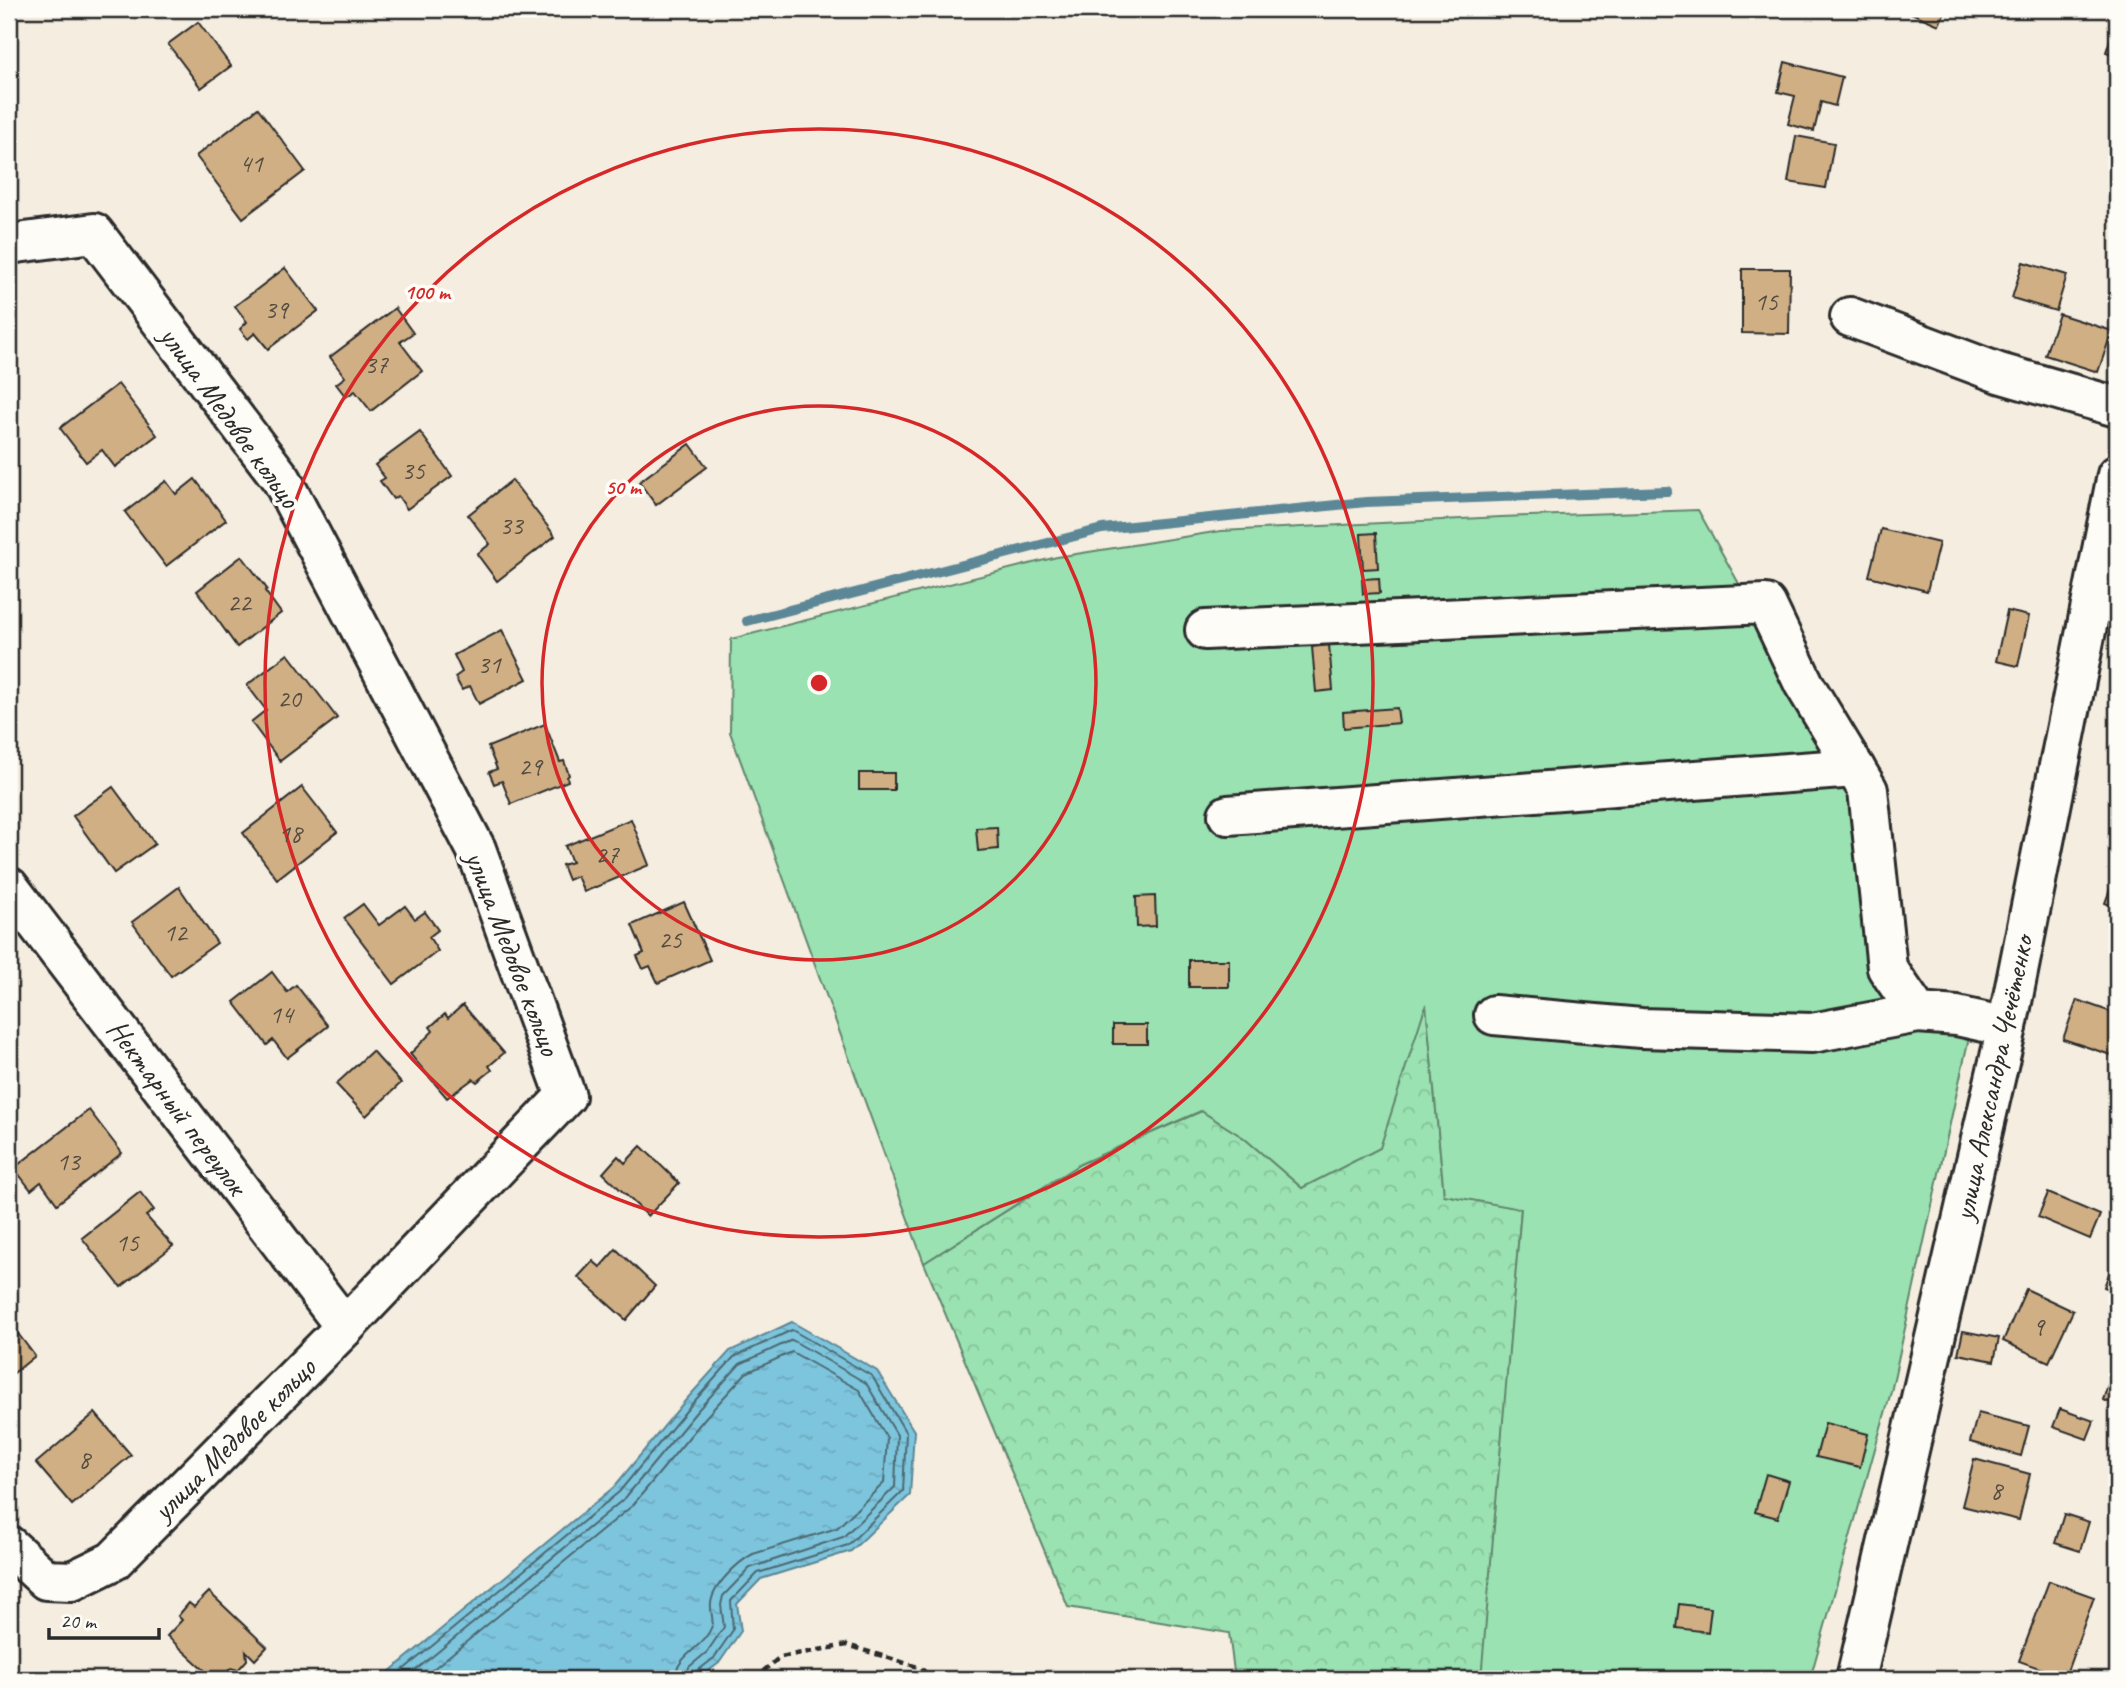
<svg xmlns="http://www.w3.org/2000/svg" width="2126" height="1688" viewBox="0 0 2126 1688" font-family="Caveat,sans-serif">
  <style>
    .forest { fill: url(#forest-crowns); stroke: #62866e; stroke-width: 2 }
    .garden { fill: #9ae2b1; stroke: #62866e; stroke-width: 2 }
    .water { fill: url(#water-ripples); stroke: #5c8796; stroke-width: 2 }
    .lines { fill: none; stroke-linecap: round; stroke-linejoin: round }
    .shore { stroke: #4c6972; stroke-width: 2 }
    .stream { stroke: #5c8796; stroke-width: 10 }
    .building { fill: #d1af84; stroke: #2b2b2b; stroke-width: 2 }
    .minor-casing { stroke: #2b2b2b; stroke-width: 44 }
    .path { stroke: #2b2b2b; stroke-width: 4.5; stroke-dasharray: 7 5; stroke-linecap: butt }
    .minor { stroke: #fdfcf7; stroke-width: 38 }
    .ring { fill: none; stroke: #d62828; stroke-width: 3.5 }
    .labels { text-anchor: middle; stroke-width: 7; stroke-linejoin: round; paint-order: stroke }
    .number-label { font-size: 26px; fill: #544c41 }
    .street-label { font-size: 30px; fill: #2b2b2b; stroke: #fdfcf7 }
    .centre { fill: #d62828; stroke: #fdfcf7; stroke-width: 3.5 }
    .ring-label { font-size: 21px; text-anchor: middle; font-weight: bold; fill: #d62828; stroke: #fdfcf7; stroke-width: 7; stroke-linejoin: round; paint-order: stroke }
  </style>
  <defs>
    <pattern id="forest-crowns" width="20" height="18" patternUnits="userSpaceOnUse" patternTransform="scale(1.75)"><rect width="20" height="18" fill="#9ae2b1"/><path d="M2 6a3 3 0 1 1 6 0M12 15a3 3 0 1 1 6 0" fill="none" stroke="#85c298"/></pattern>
    <pattern id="water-ripples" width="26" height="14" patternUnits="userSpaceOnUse" patternTransform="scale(1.75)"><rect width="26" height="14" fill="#7dc5dd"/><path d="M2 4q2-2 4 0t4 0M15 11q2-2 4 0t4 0" fill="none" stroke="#6ca9be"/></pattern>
  </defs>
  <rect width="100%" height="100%" fill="#f4ede0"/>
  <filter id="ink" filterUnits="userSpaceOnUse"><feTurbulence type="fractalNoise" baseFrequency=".0143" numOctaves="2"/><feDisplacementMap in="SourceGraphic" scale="14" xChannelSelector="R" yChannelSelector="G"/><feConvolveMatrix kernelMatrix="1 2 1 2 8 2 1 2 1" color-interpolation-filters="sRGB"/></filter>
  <g filter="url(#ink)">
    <path class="forest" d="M1426,1002L1444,1195L1521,1208L1484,1665L1475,1679H1235L1229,1633L1068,1607L924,1263L1080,1164L1202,1111L1244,1138L1302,1188Z"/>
    <path class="garden" d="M1698,510L1762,625L1849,793L1873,953L1969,1037L1891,1392L1810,1679H1481L1521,1209L1444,1195L1426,1004L1380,1148L1302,1188L1244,1138L1201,1111L1080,1164L924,1263L730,732L731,639L1057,557L1221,531L1501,517Z"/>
    <path class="water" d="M792,1322L877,1371L914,1431L910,1495L851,1551L761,1579L737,1604L741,1631L719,1663L698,1679H383L389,1672L614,1487L685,1401L730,1351Z"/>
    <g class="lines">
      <g class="shore">
        <path d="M392,1679L619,1492L691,1405L734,1357L792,1330L872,1376L906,1433L903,1491L848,1545L758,1573L731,1601L733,1630L714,1658L696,1672L695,1679"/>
        <path d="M405,1679L625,1498L697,1411L740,1364L792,1340L866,1383L897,1435L895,1487L843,1537L750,1568L723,1596L721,1605L724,1627L707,1652L689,1667L686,1679"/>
        <path d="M421,1679L632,1506L705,1418L746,1373L792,1352L859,1390L887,1438L884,1483L837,1528L753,1554C738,1562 712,1586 711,1604C710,1611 714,1620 712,1626C704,1649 676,1654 675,1679"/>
      </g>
      <path class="stream" d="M747,621L1102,529L1366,502L1667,491"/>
    </g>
    <g class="building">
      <path d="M1902,9H1946L1939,25Z"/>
      <path d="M2117,20V56L2106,52Z"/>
      <path d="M198,22L231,66L201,88L168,44Z"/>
      <path d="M1785,62L1842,77L1835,106L1821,102L1814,131L1788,124L1795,96L1778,92Z"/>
      <path d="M258,108L305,171L243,218L196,156Z"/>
      <path d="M1796,136L1834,143L1826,188L1788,182Z"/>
      <path d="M2023,262L2067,275L2056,311L2012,298Z"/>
      <path d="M285,268L318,311L268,349L255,333L248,339L240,329L247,322L235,306Z"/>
      <path d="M1742,269H1790L1789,334L1742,333Z"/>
      <path d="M395,308L413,333L400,342L422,371L371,411L355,391L346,397L336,384L345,377L330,357Z"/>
      <path d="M2059,314L2112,331L2098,372L2045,355Z"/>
      <path d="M118,384L157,435L115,467L102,450L86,462L60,428Z"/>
      <path d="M420,432L452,476L407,509L398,496L393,499L380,481L385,478L375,465Z"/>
      <path d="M690,444L707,467L656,505L639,482Z"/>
      <path d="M195,479L226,520L166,566L125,512L166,481L176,494Z"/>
      <path d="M512,480L555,536L497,581L477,554L490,544L468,515Z"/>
      <path d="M1881,529L1939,543L1927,591L1869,576Z"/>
      <path d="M1376,533L1378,568L1363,569L1361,534Z"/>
      <path d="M242,556L267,589L265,591L281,613L237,647L197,591Z"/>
      <path d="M1379,578L1380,593L1363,594L1362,579Z"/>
      <path d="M2007,611L2029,616L2018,666L1996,661Z"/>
      <path d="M502,630L527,679L479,704L470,686L462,690L455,677L462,672L454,655Z"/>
      <path d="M1329,645L1333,690L1316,692L1312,647Z"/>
      <path d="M288,654L337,718L280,761L251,722L266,710L247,685Z"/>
      <path d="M1397,708L1399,723L1344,728L1343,712Z"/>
      <path d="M545,724L560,762L564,761L569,775L567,777L568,781L511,804L502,781L494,784L489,772L497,769L488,747Z"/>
      <rect x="859" y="773" width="35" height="17"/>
      <path d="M113,787L155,844L114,873L73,816Z"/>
      <path d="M302,787L337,832L277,879L243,833Z"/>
      <path d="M631,819L649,865L584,892L577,876L568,880L562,865L572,862L565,846Z"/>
      <path d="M997,827L998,849L978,851L976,828Z"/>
      <path d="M2117,871V908L2105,903Z"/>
      <path d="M179,887L217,943L171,976L132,922Z"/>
      <path d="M1155,896L1156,926L1137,927L1136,897Z"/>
      <path d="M684,902L710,960L658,983L650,966L643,969L637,956L644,953L632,925Z"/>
      <path d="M363,904L379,925L405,906L415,919L425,912L438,930L429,937L438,951L394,984L344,918Z"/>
      <rect x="1189" y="960" width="40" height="27"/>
      <path d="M272,972L287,992L296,985L328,1026L287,1058L273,1040L267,1045L234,1002Z"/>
      <path d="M2077,1000L2117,1014V1057L2063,1039Z"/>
      <path d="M463,1005L504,1053L489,1066L492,1070L477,1082L473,1079L447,1098L410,1054L433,1031L430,1027L445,1014L448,1018Z"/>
      <rect x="1113" y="1025" width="34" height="19"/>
      <path d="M372,1051L401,1083L366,1116L336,1084Z"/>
      <path d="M89,1110L122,1153L57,1204L41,1182L31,1190L14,1168Z"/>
      <path d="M641,1146L679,1183L648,1216L603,1173L618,1156L625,1163Z"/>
      <path d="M140,1192L154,1210L146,1216L173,1246L121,1287L82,1238Z"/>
      <path d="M2048,1193L2100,1215L2090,1239L2038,1217Z"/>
      <path d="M616,1249L655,1286L626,1320L578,1277L593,1261L600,1267Z"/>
      <path d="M2110,1271L2117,1273V1292L2104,1287Z"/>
      <path d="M2026,1289L2073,1311L2049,1362L2003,1341Z"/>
      <path d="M16,1331L35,1356L9,1377V1337Z"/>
      <path d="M1963,1331L1999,1338L1994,1361L1958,1354Z"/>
      <path d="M2111,1376L2117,1378V1405L2103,1400Z"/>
      <path d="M2060,1409L2094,1421L2087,1439L2053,1427Z"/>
      <path d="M95,1413L131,1455L72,1505L36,1463Z"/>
      <path d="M1978,1413L2029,1426L2021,1456L1970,1442Z"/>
      <path d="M1825,1423L1868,1434L1860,1467L1816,1457Z"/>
      <path d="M1974,1459L2030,1474L2019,1520L1962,1506Z"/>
      <path d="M1766,1474L1789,1481L1778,1518L1755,1512Z"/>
      <path d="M2064,1514L2089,1522L2080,1551L2055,1543Z"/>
      <path d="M2049,1581L2094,1597L2065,1677L2019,1661Z"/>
      <path d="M209,1592L267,1647L255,1660L246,1651L247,1660L238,1670L231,1668L220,1679H214L167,1636L182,1620L178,1616L189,1603L194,1607Z"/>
      <path d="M1679,1604L1711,1608L1708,1632L1676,1628Z"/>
    </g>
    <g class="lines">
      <g class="minor-casing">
        <g id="minor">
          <path d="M9,244L94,233L282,480L476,849L566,1096L345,1327L113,1561L72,1581L46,1580L9,1546"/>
          <path d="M1850,317L1999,373L2117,407"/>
          <path d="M1205,630L1766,604L1804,684L1868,790L1887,968L1918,1013L1957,1016L2007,1027"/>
          <path d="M1228,815L1855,768"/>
          <path d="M9,887L345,1327"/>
          <path d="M1494,1015L1641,1028L1812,1033L1918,1013"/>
          <path d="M1856,1679L2007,1027L2117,475"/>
        </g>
      </g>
      <path class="path" d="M754,1679L780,1657L847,1645L921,1668L931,1679"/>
      <use href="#minor" class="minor"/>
    </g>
  </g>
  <g class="ring">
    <circle cx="819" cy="683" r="277"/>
    <circle cx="819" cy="683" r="554"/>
  </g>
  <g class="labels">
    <g class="number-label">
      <text x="251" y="172">41</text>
      <text x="1766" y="310">15</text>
      <text x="276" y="318">39</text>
      <text x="376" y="373">37</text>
      <text x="413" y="479">35</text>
      <text x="511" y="534">33</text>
      <text x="239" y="611">22</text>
      <text x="489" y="673">31</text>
      <text x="289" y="707">20</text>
      <text x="530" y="775">29</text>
      <text x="290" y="842">18</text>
      <text x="607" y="863">27</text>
      <text x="175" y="941">12</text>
      <text x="670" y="948">25</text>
      <text x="281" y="1023">14</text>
      <text x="68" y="1170">13</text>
      <text x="127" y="1251">15</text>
      <text x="2038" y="1335">9</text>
      <text x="84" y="1468">8</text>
      <text x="1996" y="1499">8</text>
    </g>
    <g class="street-label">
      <text transform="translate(230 417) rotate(54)" y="10">улица Медовое кольцо</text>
      <text transform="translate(513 953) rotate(69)" y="10">улица Медовое кольцо</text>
      <text transform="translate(1993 1078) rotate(-78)" y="10">улица Александра Чечётенко</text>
      <text transform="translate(177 1107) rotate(53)" y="10">Нектарный переулок</text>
      <text transform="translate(234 1439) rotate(-45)" y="10">улица Медовое кольцо</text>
    </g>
  </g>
  <circle cx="819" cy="683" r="10" class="centre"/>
  <g class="ring-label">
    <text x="427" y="299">100 m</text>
    <text x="623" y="494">50 m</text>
  </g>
  <rect width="2126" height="1688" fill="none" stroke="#fdfcf7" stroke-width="35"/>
  <rect x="18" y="18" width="2091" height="1653" fill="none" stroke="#2b2b2b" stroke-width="2.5" filter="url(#ink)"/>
  <path d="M49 1628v10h110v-10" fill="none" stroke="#2b2b2b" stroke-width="3.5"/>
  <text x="60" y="1628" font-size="21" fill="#2b2b2b" stroke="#fdfcf7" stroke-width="5" paint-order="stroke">20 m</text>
</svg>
